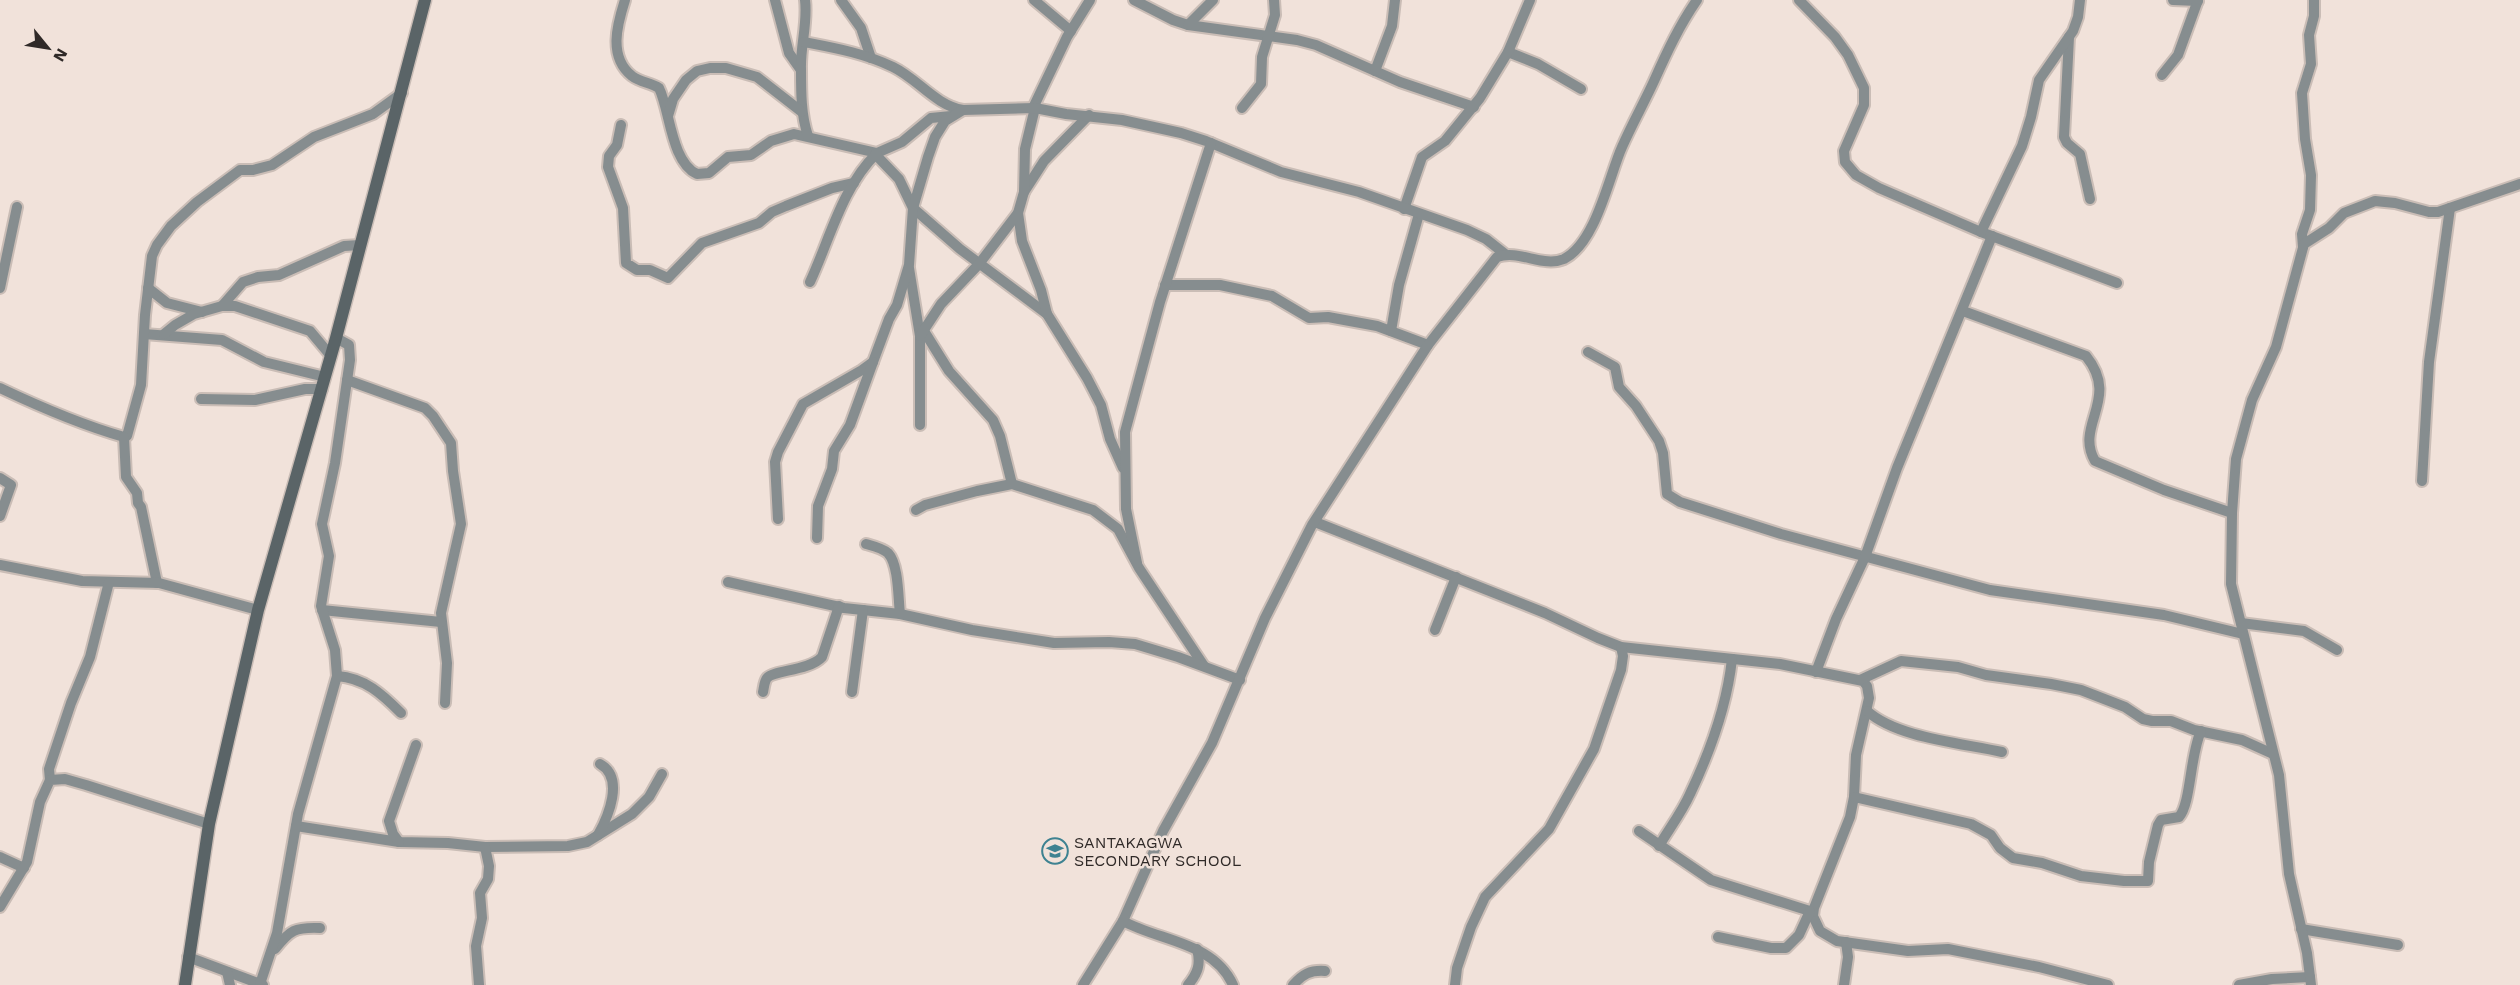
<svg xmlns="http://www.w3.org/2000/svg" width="2520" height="985" viewBox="0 0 2520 985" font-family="'Work Sans',sans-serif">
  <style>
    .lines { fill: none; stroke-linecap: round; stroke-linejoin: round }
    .street-casing { stroke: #cabdb6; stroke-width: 14 }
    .secondary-casing { stroke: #cabdb6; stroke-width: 15 }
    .street { stroke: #868d8f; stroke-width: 10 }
    .secondary { stroke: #5a6467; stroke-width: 12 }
    .labels { text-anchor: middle; stroke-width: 5; stroke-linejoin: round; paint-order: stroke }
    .poi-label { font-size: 16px; fill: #302a28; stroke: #f1e2da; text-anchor: start }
  </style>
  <rect width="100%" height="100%" fill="#f1e2da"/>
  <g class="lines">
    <g class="street-casing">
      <g id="street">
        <path d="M625,0C617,25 608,57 632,76C640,82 651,83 659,88C670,110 671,162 697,174L709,173L728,157L751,155L771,141L794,134L877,153L902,142L931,118L951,116"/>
        <path d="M775,0L789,53L801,70"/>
        <path d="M805,0C808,24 800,46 801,70C801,92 801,115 808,136"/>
        <path d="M841,0L861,28L871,58"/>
        <path d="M1034,0L1071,31"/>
        <path d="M1134,0L1173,20L1188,25L1297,40L1316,45L1400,82L1474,107"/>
        <path d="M1799,0L1835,37L1848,55L1864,88V105L1844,151L1845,162L1856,175L1879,188L1981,232L2117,283"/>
        <path d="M2173,0L2198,1"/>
        <path d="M1188,25L1213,0"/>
        <path d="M2069,37L2064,137L2067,143L2080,154L2090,199"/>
        <path d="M804,42C835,48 864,53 893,67C918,79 935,105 963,110"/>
        <path d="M1508,52L1538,64L1581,89"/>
        <path d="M1375,71L1392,26L1395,0"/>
        <path d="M2162,75L2178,55L2198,0"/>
        <path d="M1033,108L1067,37L1090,0"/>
        <path d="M1242,108L1261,84L1262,57L1275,15L1274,0"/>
        <path d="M668,116L673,99L686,80L697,71L710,68H726L757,77L802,112"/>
        <path d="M621,125L617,145L609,156L608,167L623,208L626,263L637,270H650L668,278L702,243L759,223L772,212L786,206L832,188L854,183"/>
        <path d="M875,154L899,179L913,208L960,249L1047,314L1087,378L1101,405L1110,439L1123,468"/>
        <path d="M1024,192L1044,161L1089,115"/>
        <path d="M1404,209L1422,157L1445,141L1480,98L1508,52L1530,0"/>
        <path d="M1018,213L1022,241L1041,290L1047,314"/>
        <path d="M1981,232L2022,146L2031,117L2039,80L2073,31L2078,17L2080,0"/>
        <path d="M2303,247L2302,234L2310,210L2311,175L2305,139L2302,93L2311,64L2309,35L2314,16V0"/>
        <path d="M909,268L920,336V425"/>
        <path d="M810,282C830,239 842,187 877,153"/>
        <path d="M1165,285H1220L1272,296L1309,318L1328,317L1377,326L1428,345"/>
        <path d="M0,288L17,207"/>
        <path d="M148,288L167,303L202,312"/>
        <path d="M222,306L243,282L258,277L279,275L344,246L360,245"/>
        <path d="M1963,311L2086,356C2121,399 2074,425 2095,461L2164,490L2232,513"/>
        <path d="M924,331L949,371L993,420L1000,436L1012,484"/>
        <path d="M1391,331L1399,285L1419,214"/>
        <path d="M144,334L222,340L264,362L325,377"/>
        <path d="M164,334L175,325L194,314L222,306H235L310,331L331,356"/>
        <path d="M920,336L941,304L979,264L1018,213L1024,192L1025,149L1035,108"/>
        <path d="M1588,352L1615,367L1619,387L1636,406L1659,441L1663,453L1667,494L1680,502L1781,534L1990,590L2164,615L2243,634"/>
        <path d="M347,380L425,408L433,416L451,443L453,471L461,524L441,613L447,663L445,703"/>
        <path d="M0,388C40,407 82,425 124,437L127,436L141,385L145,315L152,256L157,245L171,226L197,202L240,170H253L272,165L314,137L373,114L402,93"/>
        <path d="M201,399L255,400L305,389H322"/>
        <path d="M124,437L126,477L137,493L138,503L141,507L157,583"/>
        <path d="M0,478L11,485L0,516"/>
        <path d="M2422,481L2429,362L2450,208"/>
        <path d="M916,510L925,505L977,491L1012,484L1093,510L1118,529L1139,568L1204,666"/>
        <path d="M778,519L775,462L778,452L803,404L862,370L873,362L889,319L897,305L909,265L913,208L928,157L935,137L945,121L963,110L1035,108L1066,114L1122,120L1181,133L1206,141L1281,172L1359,192L1467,230L1486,239L1505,254"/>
        <path d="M1315,522L1545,613L1598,638L1621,647L1780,664L1863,681L1867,686L1869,698L1856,755L1854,797L1850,817L1814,908L1813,916L1820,931L1837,941L1908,951L1948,949L2039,967L2108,985"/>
        <path d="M817,538L818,506L832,469L834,451L850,425L873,362"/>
        <path d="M866,544C873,546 882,548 888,553C899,565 898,598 900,614"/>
        <path d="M1137,563L1126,509L1125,432L1160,302L1211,143"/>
        <path d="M0,565L82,581L159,583L258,610"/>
        <path d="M728,582L844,608L900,614L972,630L1054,643L1109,642L1135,644L1178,657L1240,680"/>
        <path d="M322,610L441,622"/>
        <path d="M2241,623L2304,631L2337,650"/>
        <path d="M1435,630L1456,577"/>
        <path d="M1816,672L1836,619L1865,557L1897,468L1992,236"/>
        <path d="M337,676C365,678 382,694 401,713"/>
        <path d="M1860,680L1901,661L1958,667L1986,675L2051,684L2081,690L2125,707L2143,719L2152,721H2171L2194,730L2242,740L2273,754"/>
        <path d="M763,692C764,688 764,682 767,678C774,670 809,671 822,657L839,606"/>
        <path d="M852,692L863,610"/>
        <path d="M1867,711C1897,738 1962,743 2002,752"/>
        <path d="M50,780L49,769L71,703L90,657L109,582"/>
        <path d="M1854,797L1971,824L1991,835L2000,848L2013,858L2042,863L2081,876L2124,881H2148L2149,862L2158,825L2161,820L2179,817C2191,804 2190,754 2201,731"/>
        <path d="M296,826L399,842L448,843L485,847L568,846L587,842L632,814L649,797L662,774"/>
        <path d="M1639,831L1711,880L1813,912"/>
        <path d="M598,835C608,817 625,778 600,764"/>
        <path d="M399,842L393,834L389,821L416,745"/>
        <path d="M1659,846C1669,829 1682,812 1690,794C1710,752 1727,705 1732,659"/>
        <path d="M0,857L24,868"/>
        <path d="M0,907L27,862L40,802L50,780L65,779L86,785L209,824"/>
        <path d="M1123,921C1159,941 1214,942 1233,985"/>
        <path d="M2301,929L2398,945"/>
        <path d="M1718,937L1771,948H1786L1799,935L1810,911"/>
        <path d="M275,949C290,930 295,927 320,928"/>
        <path d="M188,957L263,985"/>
        <path d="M227,972L230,985"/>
        <path d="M260,984L277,933L298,814L337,676L335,650L321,606L329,556L322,524L335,463L350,360L349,345L336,338"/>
        <path d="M479,985L476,946L482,918L480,893L488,879L489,866L485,847"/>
        <path d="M1083,985L1123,921L1163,831L1212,743L1265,618L1312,525L1428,345L1497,257C1519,249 1543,268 1564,259C1596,243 1609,176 1622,147C1632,124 1644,103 1654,81C1667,52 1679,26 1697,0"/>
        <path d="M1188,985C1198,973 1201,964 1197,949"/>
        <path d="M1293,985C1303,974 1310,970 1325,971"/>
        <path d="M1455,985L1457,968L1471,927L1485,897L1549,829L1594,749L1621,670L1623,656L1621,647"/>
        <path d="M1844,985L1848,957L1846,942"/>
        <path d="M2239,985L2272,979L2310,977"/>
        <path d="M2311,985L2307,953L2289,874L2279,775L2231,584L2232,513L2236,459L2252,400L2276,347L2304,244L2329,228L2344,213L2375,201L2395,203L2429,212H2438L2520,184"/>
      </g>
    </g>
    <g class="secondary-casing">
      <path id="secondary" d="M185,985L209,824L258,610L336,338L425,0"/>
    </g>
    <use href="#street" class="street"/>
    <use href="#secondary" class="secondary"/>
  </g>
  <defs>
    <g id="school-ring" transform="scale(1.35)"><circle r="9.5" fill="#f1e2da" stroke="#3e8291" stroke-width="1.5"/><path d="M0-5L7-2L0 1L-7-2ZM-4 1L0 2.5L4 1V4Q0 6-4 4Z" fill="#3e8291"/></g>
  </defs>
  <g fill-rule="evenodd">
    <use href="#school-ring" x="1055" y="851"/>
  </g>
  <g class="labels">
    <g class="poi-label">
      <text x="1074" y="848">SANTAKAGWA<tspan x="1074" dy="18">SECONDARY SCHOOL</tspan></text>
    </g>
  </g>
  <g transform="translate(48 48) rotate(120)" stroke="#f1e2da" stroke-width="4.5" paint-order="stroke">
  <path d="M0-4.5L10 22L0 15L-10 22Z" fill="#302a28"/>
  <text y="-9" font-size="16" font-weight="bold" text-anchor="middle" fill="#302a28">N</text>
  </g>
</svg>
